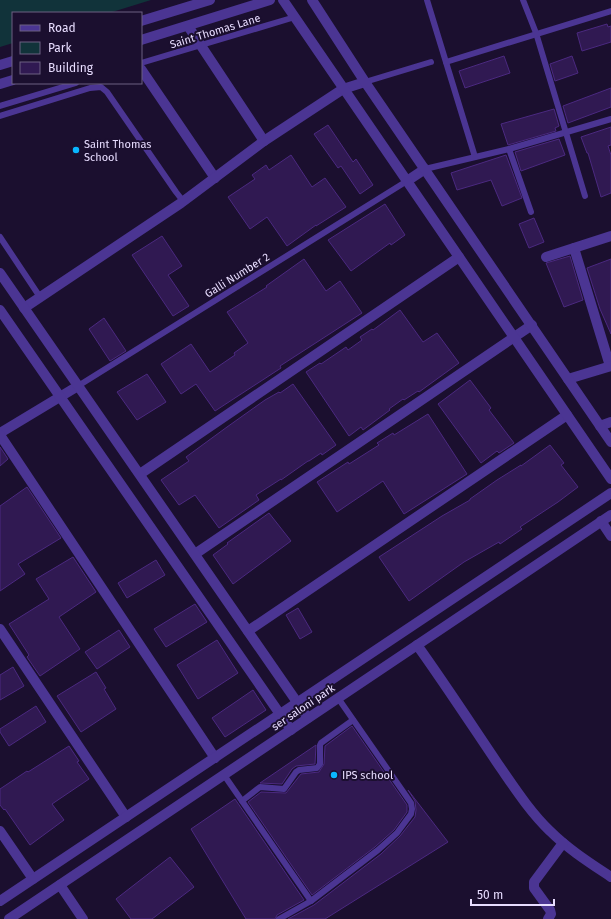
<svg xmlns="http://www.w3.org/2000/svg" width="611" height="919" viewBox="0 0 611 919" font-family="'Fira Sans',sans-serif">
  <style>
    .green { fill: #11333a }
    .building { fill: #301952; stroke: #4b2980 }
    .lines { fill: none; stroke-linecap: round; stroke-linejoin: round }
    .service { stroke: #4b3593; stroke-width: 6 }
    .minor { stroke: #4b3593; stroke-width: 10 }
    .tertiary { stroke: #4b3593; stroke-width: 10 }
    .poi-dot { fill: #09b6ff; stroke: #1b0f2f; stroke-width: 1.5 }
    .labels { text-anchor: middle; stroke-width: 4; stroke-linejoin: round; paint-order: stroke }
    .street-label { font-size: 11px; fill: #e8ddff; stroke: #1b0f2f }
    .poi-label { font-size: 11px; fill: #e8ddff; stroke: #1b0f2f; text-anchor: start }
  </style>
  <rect width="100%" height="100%" fill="#1b0f2f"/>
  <path class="green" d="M0,0H151L109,13H13V43L0,47Z"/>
  <g class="building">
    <path d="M607,24L608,27L611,26V42L582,51L577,33Z"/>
    <path d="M504,56L510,73L465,88L459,71Z"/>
    <path d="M572,56L578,73L555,81L550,64Z"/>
    <path d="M611,88V107L568,123L563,106Z"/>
    <path d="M554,109L559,126L555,128L556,131L508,145L501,124Z"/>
    <path d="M328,125L353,162L356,159L373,185L360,194L341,166L338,168L314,134Z"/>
    <path d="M611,127V145L608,146L611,155V193L601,197L588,153H587L581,137Z"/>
    <path d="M559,139L565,155L521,171L515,152Z"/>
    <path d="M291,155L312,187L325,178L346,207L316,226V225L287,246L267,217L250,229L228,197L255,179L252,175L266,165L269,170Z"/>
    <path d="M506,155L522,198L502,206L491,180L457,190L451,173Z"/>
    <path d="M385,204L405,235L391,245L390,243L351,271L328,240Z"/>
    <path d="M534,218L544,242L529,248L519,224Z"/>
    <path d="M162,236L182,266L168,275L189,306L173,316L132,255Z"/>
    <path d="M570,256L583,300L564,307L546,263Z"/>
    <path d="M304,259L326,291L340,281L362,313L280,366L281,368L215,411L196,384L181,394L161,364L191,344L210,372L235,355L234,353L248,343L227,312L267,287L266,286Z"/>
    <path d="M611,259V334L600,309L587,268Z"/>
    <path d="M400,310L423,342L437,333L459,363L419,392L418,391L404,400L403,399L389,409L390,410L363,430L361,427L349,436L306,372L320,363L321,364L346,347L348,350L362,340L360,337L372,329L373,330Z"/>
    <path d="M104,318L126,351L110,361L89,329Z"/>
    <path d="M147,374L166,402L137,420L117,392Z"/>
    <path d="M470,380L491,408L489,410L514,443L499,453L497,451L481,463L438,404Z"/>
    <path d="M293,384L336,445L322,455L321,453L309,461H308L281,480V479L256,495L259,500L219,528L195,495L179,505L161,480L189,461L186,457L227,427L265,400L279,392L280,393Z"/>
    <path d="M428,414L467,474L404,514L383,481L337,512L317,482L348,462L349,464L379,445L377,443L393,433L394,435Z"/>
    <path d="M550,445L564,463L561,465L578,487L558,502L520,527L522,529L500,544L499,542L464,562L409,601L379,557L442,516L470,500V499L497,480L521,465V466Z"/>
    <path d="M0,447L8,459L0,466Z"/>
    <path d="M27,487L61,538L18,564L25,574L0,591V506Z"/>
    <path d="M269,513L291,541L233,584L213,555L228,544L227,543Z"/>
    <path d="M73,557L96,592L59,617L80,649L40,676L27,657L29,655L9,624L49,599L36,579Z"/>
    <path d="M156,560L165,575L127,598L118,583Z"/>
    <path d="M195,604L207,622L166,647L154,629Z"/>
    <path d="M298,608L312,632L300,639L286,615Z"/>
    <path d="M119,630L130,647L97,669L85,652Z"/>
    <path d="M217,640L238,673L198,699L177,665Z"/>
    <path d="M13,667L24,686L0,700V675Z"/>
    <path d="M96,672L106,688L104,689L116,709L81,732L57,696Z"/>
    <path d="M253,690L266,710L225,737L212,718Z"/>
    <path d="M36,706L46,722L9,746L0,732V729Z"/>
    <path d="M352,726L407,805V812L394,830L375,847L312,895L248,802L261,792L286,793L301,774L319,772L324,764L325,746Z"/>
    <path d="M316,745L315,764L296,766L292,769L282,784L260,783Z"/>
    <path d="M69,746L79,761L77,762L89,779L52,804L64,820L30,845L5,809L4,810L0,805V789L27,771L28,772Z"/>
    <path d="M408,790L448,842L325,919H288L314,905L381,854L400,836L415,817L416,810L415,801Z"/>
    <path d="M235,799L304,900L277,915L275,919H246L191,829Z"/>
    <path d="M170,857L194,887L152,919H131L116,899Z"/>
  </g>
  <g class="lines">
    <g class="service">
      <path d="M427,0L475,157"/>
      <path d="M523,0L536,33L585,196"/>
      <path d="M446,62L611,11"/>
      <path d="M141,63L295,17"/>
      <path d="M365,82L431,62"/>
      <path d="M0,106L76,83"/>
      <path d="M0,116L90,88L101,87L107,92L176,192L183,201"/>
      <path d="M509,149L531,212"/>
      <path d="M425,169L509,149L611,119"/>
      <path d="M0,237L40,297"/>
      <path d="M78,386L407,181"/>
      <path d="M224,775L311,901"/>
      <path d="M242,801L260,787L284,789L296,772L299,770L317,768L320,764V745L321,743L353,720"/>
      <path d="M279,919L311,901L378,850L397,833L411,814L412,809L411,803L338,698"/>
    </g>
    <g class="minor">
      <path d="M188,26L264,141"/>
      <path d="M141,69L215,178"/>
      <path d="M407,181L425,169"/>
      <path d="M574,248L610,366"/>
      <path d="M546,257L611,236"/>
      <path d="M24,308L181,203L264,141L343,89L365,82"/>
      <path d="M568,379L611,366"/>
      <path d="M600,426L611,422"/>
      <path d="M0,433L78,386"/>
      <path d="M0,435L215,758"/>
      <path d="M140,474L459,257"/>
      <path d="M601,521L611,536"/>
      <path d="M195,554L532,325"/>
      <path d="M0,629L126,817"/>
      <path d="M248,631L567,415"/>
      <path d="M417,645C445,684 471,724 498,764C514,787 530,812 550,831C568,849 590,863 611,877"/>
      <path d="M0,831L33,879"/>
      <path d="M60,885L83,919"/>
      <path d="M548,919L551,914L550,910L534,888V882L563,843"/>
    </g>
    <g class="tertiary">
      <path d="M283,0L611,479"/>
      <path d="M312,0L365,82L611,442"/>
      <path d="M141,21L210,0"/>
      <path d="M141,40L270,0"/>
      <path d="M0,65L13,61"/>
      <path d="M0,84L13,80"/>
      <path d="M0,273L308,718"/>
      <path d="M0,310L291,730"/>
      <path d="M0,901L611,493"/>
      <path d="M9,919L611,515"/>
    </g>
  </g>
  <g class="poi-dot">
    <circle cx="76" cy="150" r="4"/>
    <circle cx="334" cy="775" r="4"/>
  </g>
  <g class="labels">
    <g class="street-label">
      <text transform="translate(215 31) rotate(-17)" y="4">Saint Thomas Lane</text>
      <text transform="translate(237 275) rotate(-32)" y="4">Galli Number 2</text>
      <text transform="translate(303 707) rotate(-34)" y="4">ser saloni park</text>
    </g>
    <g class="poi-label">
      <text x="84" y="148">Saint Thomas<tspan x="84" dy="13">School</tspan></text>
      <text x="342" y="779">IPS school</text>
    </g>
  </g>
  <rect x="12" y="12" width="130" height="72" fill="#1b0f2f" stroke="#6d6182"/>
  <rect x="20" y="25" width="20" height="6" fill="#4b3593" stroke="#6d6182"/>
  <text x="48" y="32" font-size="12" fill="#e8ddff">Road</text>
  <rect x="20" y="42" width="20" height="12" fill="#11333a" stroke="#6d6182"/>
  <text x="48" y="52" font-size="12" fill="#e8ddff">Park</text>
  <rect x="20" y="62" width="20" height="12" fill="#301952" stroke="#6d6182"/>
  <text x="48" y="72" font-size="12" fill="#e8ddff">Building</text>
  <path d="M471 899v6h83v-6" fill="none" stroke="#e8ddff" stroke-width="2"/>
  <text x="477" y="899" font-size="12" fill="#e8ddff" stroke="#1b0f2f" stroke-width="3" paint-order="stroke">50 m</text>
</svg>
